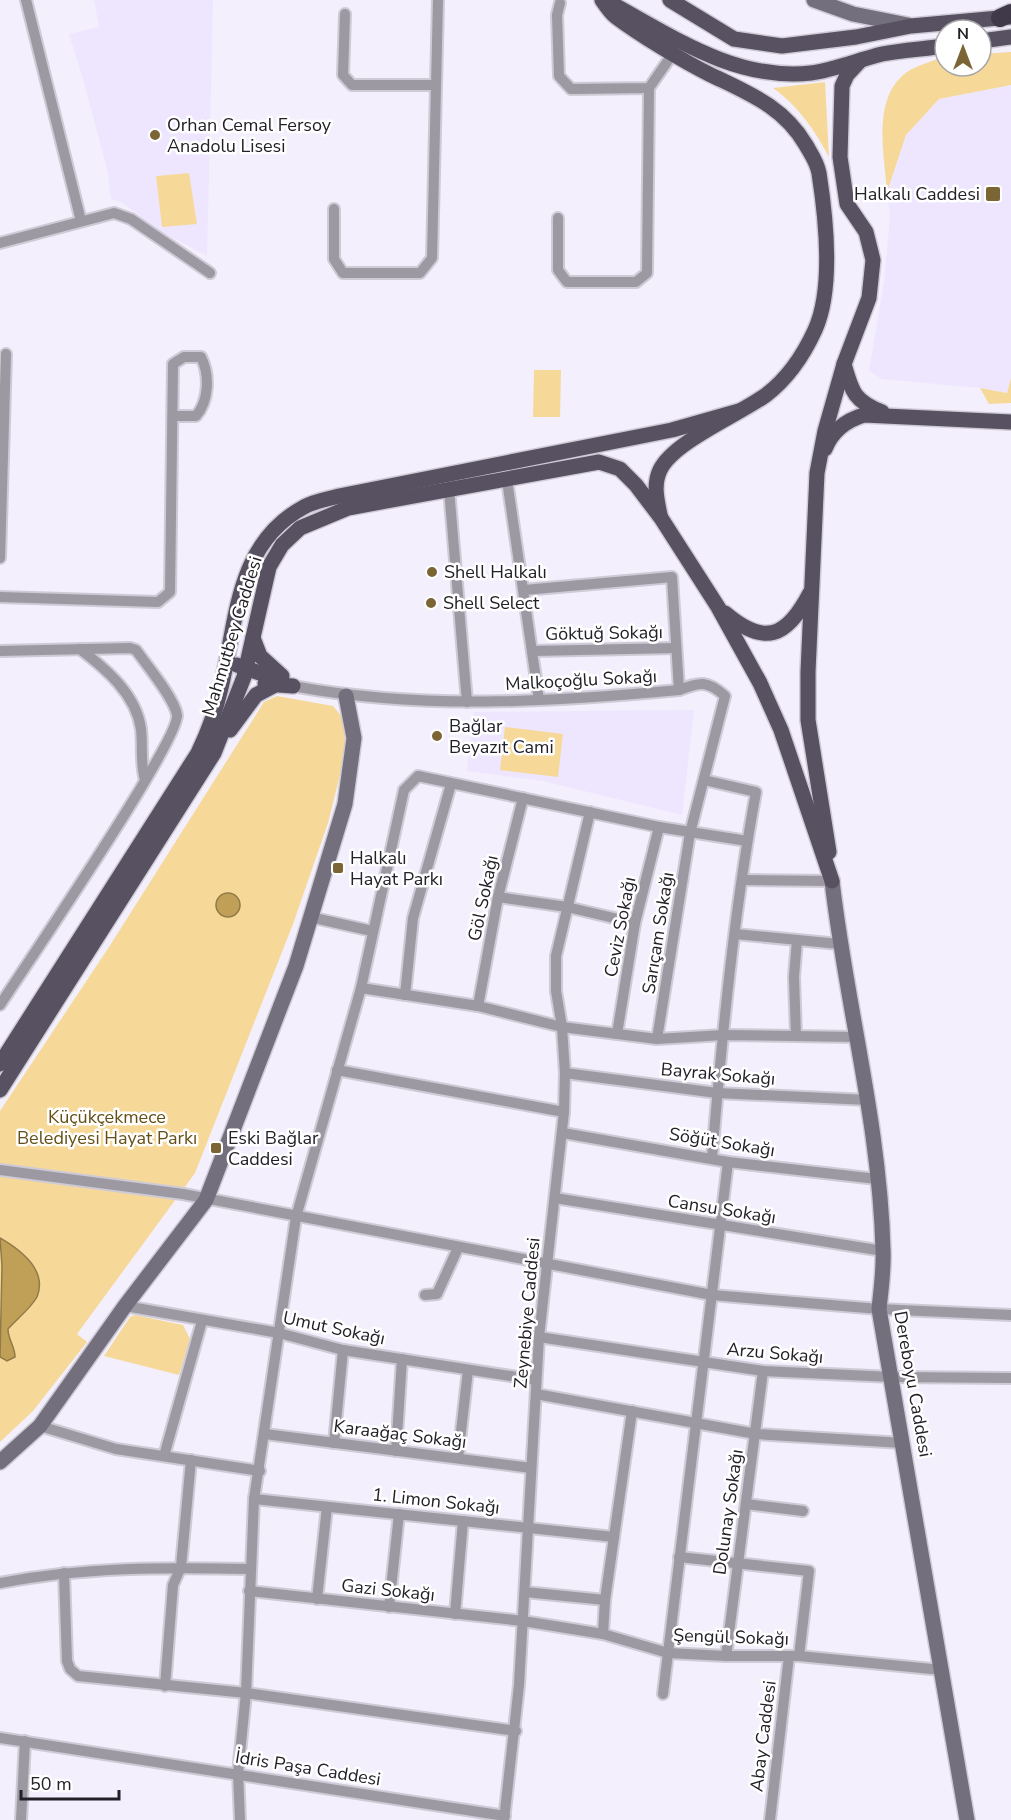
<svg xmlns="http://www.w3.org/2000/svg" width="1011" height="1820" viewBox="0 0 1011 1820" font-family="'Nunito Sans',sans-serif">
  <style>
    .built { fill: #eee6fe }
    .green { fill: #f6d999 }
    .water { fill: #c0a057; stroke: #917a49; stroke-width: 1.5 }
    .lines { fill: none; stroke-linecap: round; stroke-linejoin: round }
    .minor-casing { stroke: #cecad6; stroke-width: 14 }
    .secondary-casing { stroke: #cecad6; stroke-width: 18 }
    .primary-casing { stroke: #cecad6; stroke-width: 18 }
    .motorway-casing { stroke: #cecad6; stroke-width: 21 }
    .minor { stroke: #9c99a2; stroke-width: 10 }
    .secondary { stroke: #736f7c; stroke-width: 15 }
    .primary { stroke: #575161; stroke-width: 15 }
    .motorway { stroke: #3f394a; stroke-width: 18 }
    .poi-dot { fill: #7b6535; stroke: #fff; stroke-width: 2 }
    .labels { text-anchor: middle; stroke-width: 5; stroke-linejoin: round; paint-order: stroke }
    .poi-label { font-size: 18px; fill: #232028; stroke: #fff; text-anchor: start }
    .street-label { font-size: 18px; fill: #232028; stroke: #fff }
    .park-label { font-size: 18px; fill: #654f17; stroke: #fff }
  </style>
  <rect width="100%" height="100%" fill="#f3effc"/>
  <g class="built">
    <path d="M94,0H213L207,256L160,231L123,203L111,199L108,173L84,82L69,34L99,27Z"/>
    <path d="M1011,85V378L1007,393L980,388L882,379L869,371L884,282L890,217L887,192L906,135L939,99Z"/>
    <path d="M694,710L682,815L543,781L467,771L474,712Z"/>
  </g>
  <g class="green">
    <path d="M1011,52V85L939,99L906,135L887,192C885,154 870,95 910,70C921,64 934,61 945,56V66H981V54Z"/>
    <path d="M825,82L829,157C814,129 799,107 773,88Z"/>
    <path d="M189,173L197,224L162,227L156,176Z"/>
    <path d="M534,370H561L560,417H533Z"/>
    <path d="M1011,378V403L989,404L980,388L1007,393Z"/>
    <path d="M277,696L333,706L344,719L349,739L328,823L293,924L195,1173L77,1334L87,1342L33,1411L0,1442V1111L109,947L264,702Z"/>
    <path d="M505,727L563,734L558,777L500,770Z"/>
    <path d="M135,1315L183,1325L190,1339L179,1375L104,1356L130,1317Z"/>
  </g>
  <g class="water">
    <circle cx="228" cy="905" r="12"/>
    <path d="M0,1238C19,1249 48,1270 37,1297C31,1308 17,1319 8,1329C8,1340 15,1346 15,1357L7,1361L0,1357L2,1266Z"/>
  </g>
  <g class="lines">
    <g class="minor-casing">
      <g id="minor">
        <path d="M26,0L81,221"/>
        <path d="M560,3L557,15L559,76L571,89L649,88L674,52"/>
        <path d="M345,14L343,75L352,85H436"/>
        <path d="M334,209V259L343,273H420L432,258L438,0"/>
        <path d="M558,218V270L567,282H636L647,273L649,88"/>
        <path d="M0,243L114,213L131,219L210,273"/>
        <path d="M507,480L539,700"/>
        <path d="M449,489L467,702"/>
        <path d="M0,558L6,354"/>
        <path d="M524,590L672,577L679,690"/>
        <path d="M0,597L158,602L170,592L173,364L184,357H201C210,375 209,401 196,416H173"/>
        <path d="M80,649C106,669 136,694 141,729C143,746 140,763 145,780"/>
        <path d="M0,651L130,648L136,650C146,664 175,699 177,715C180,740 24,968 0,1005"/>
        <path d="M532,651L676,648"/>
        <path d="M293,686C421,710 551,702 679,690C700,682 707,680 725,696L690,833L657,1039"/>
        <path d="M704,780L756,792C734,912 722,1035 712,1158"/>
        <path d="M742,880L832,881"/>
        <path d="M498,897L567,907L635,923"/>
        <path d="M310,917L372,931"/>
        <path d="M735,934L839,944"/>
        <path d="M361,988L478,1006L562,1027L657,1039L723,1035L856,1037"/>
        <path d="M405,995L413,918L451,784"/>
        <path d="M478,1006L498,897L523,798"/>
        <path d="M617,1034L635,923L659,827"/>
        <path d="M796,1036L794,977L797,940"/>
        <path d="M337,1070L564,1112"/>
        <path d="M565,1073L717,1093L868,1100"/>
        <path d="M563,1133L728,1162L877,1179"/>
        <path d="M0,1170L183,1194L712,1295L879,1309L1011,1315"/>
        <path d="M555,1198L883,1251"/>
        <path d="M425,1295L437,1294L458,1248"/>
        <path d="M125,1306L279,1333L343,1350L536,1380"/>
        <path d="M539,1337L763,1371L892,1377L1011,1378"/>
        <path d="M536,1394L756,1434L903,1443"/>
        <path d="M40,1426L116,1449L260,1471"/>
        <path d="M265,1434L531,1468"/>
        <path d="M334,1443L343,1350"/>
        <path d="M396,1451L402,1359"/>
        <path d="M164,1456L202,1321"/>
        <path d="M458,1458L468,1370"/>
        <path d="M254,1499L614,1537"/>
        <path d="M746,1504L803,1511"/>
        <path d="M679,1557L809,1571L799,1656"/>
        <path d="M64,1573L67,1661L70,1669L78,1676L246,1693L516,1731"/>
        <path d="M0,1583C83,1567 166,1567 251,1569"/>
        <path d="M249,1591L523,1621L603,1634L668,1653L726,1656H799L942,1670"/>
        <path d="M525,1592L605,1600"/>
        <path d="M317,1599L327,1507"/>
        <path d="M389,1607L399,1514"/>
        <path d="M455,1614L463,1521"/>
        <path d="M603,1634L605,1600L632,1411"/>
        <path d="M726,1656L763,1371"/>
        <path d="M165,1686L173,1585L181,1567L191,1460"/>
        <path d="M663,1694L728,1162"/>
        <path d="M0,1738L505,1816"/>
        <path d="M21,1820L25,1741"/>
        <path d="M240,1820L238,1773L246,1693L254,1499L296,1217L361,988L404,790L418,776L659,827L747,841"/>
        <path d="M504,1820L519,1685L539,1337L564,1112L565,1073L562,1027L556,991V956L590,812"/>
        <path d="M770,1820L789,1656"/>
      </g>
    </g>
    <g class="secondary-casing">
      <g id="secondary">
        <path d="M814,0L853,14L908,25"/>
        <path d="M832,881C846,1004 880,1125 883,1250C884,1269 881,1290 879,1309L967,1820"/>
        <path d="M0,1462L40,1426L125,1306L206,1200L296,966L345,804L354,738L346,696"/>
      </g>
    </g>
    <g class="primary-casing">
      <g id="primary">
        <path d="M602,0C606,6 611,13 616,17C640,35 683,61 709,74C748,93 783,106 806,145C811,154 817,162 819,173C826,218 834,288 815,330C804,354 787,379 766,395C740,414 673,442 660,470C653,485 657,500 660,515"/>
        <path d="M670,0L734,39L782,46L856,37L911,26L1010,17"/>
        <path d="M616,6C676,39 738,81 811,73C834,70 858,60 882,54C902,50 924,49 945,46"/>
        <path d="M981,41L1011,37"/>
        <path d="M844,364C852,392 854,401 882,412"/>
        <path d="M825,449C832,431 847,420 864,415L1011,422"/>
        <path d="M725,613C765,647 787,637 810,593"/>
        <path d="M253,638L260,656L282,676"/>
        <path d="M237,665L282,681"/>
        <path d="M265,684L293,686"/>
        <path d="M230,730L256,695L273,686"/>
        <path d="M829,852L808,720V672L817,473L825,431L844,364L869,298L873,260L866,232L847,204L840,157L842,86L847,75L861,60"/>
        <path d="M0,1064L198,753C208,732 216,711 221,688C237,622 235,544 304,507C314,501 328,499 339,496L672,430L739,411"/>
        <path d="M0,1090L214,753L244,677L269,567L282,545L300,528L348,508L599,462L620,469L636,485L661,518L718,607L760,683L781,730L832,881"/>
      </g>
    </g>
    <g class="motorway-casing">
      <path id="motorway" d="M1000,18L1011,13"/>
    </g>
    <use href="#minor" class="minor"/>
    <use href="#secondary" class="secondary"/>
    <use href="#primary" class="primary"/>
    <use href="#motorway" class="motorway"/>
  </g>
  <g class="poi-dot">
    <circle cx="155" cy="135" r="6"/>
    <rect x="985" y="186" width="16" height="16" rx="3"/>
    <circle cx="432" cy="572" r="6"/>
    <circle cx="431" cy="603" r="6"/>
    <circle cx="437" cy="736" r="6"/>
    <rect x="332" y="862" width="12" height="12" rx="3"/>
    <rect x="210" y="1142" width="12" height="12" rx="3"/>
  </g>
  <g class="labels">
    <g class="poi-label">
      <text x="167" y="131">Orhan Cemal Fersoy<tspan x="167" dy="21">Anadolu Lisesi</tspan></text>
      <text x="980" y="200" text-anchor="end">Halkalı Caddesi</text>
      <text x="444" y="578">Shell Halkalı</text>
      <text x="443" y="609">Shell Select</text>
      <text x="449" y="732">Bağlar<tspan x="449" dy="21">Beyazıt Cami</tspan></text>
      <text x="350" y="864">Halkalı<tspan x="350" dy="21">Hayat Parkı</tspan></text>
      <text x="228" y="1144">Eski Bağlar<tspan x="228" dy="21">Caddesi</tspan></text>
    </g>
    <g class="street-label">
      <text transform="translate(604 633) rotate(-1)" y="6">Göktuğ Sokağı</text>
      <text transform="translate(232 636) rotate(-73)" y="6">Mahmutbey Caddesi</text>
      <text transform="translate(581 680) rotate(-3)" y="6">Malkoçoğlu Sokağı</text>
      <text transform="translate(483 898) rotate(-78)" y="6">Göl Sokağı</text>
      <text transform="translate(620 927) rotate(-79)" y="6">Ceviz Sokağı</text>
      <text transform="translate(658 933) rotate(-81)" y="6">Sarıçam Sokağı</text>
      <text transform="translate(718 1074) rotate(5)" y="6">Bayrak Sokağı</text>
      <text transform="translate(722 1142) rotate(9)" y="6">Söğüt Sokağı</text>
      <text transform="translate(722 1209) rotate(9)" y="6">Cansu Sokağı</text>
      <text transform="translate(527 1313) rotate(-85)" y="6">Zeynebiye Caddesi</text>
      <text transform="translate(334 1328) rotate(12)" y="6">Umut Sokağı</text>
      <text transform="translate(775 1353) rotate(5)" y="6">Arzu Sokağı</text>
      <text transform="translate(913 1384) rotate(80)" y="6">Dereboyu Caddesi</text>
      <text transform="translate(400 1434) rotate(7)" y="6">Karaağaç Sokağı</text>
      <text transform="translate(436 1501) rotate(6)" y="6">1. Limon Sokağı</text>
      <text transform="translate(728 1512) rotate(-82)" y="6">Dolunay Sokağı</text>
      <text transform="translate(388 1590) rotate(6)" y="6">Gazi Sokağı</text>
      <text transform="translate(731 1637) rotate(2)" y="6">Şengül Sokağı</text>
      <text transform="translate(763 1736) rotate(-83)" y="6">Abay Caddesi</text>
      <text transform="translate(308 1768) rotate(9)" y="6">İdris Paşa Caddesi</text>
    </g>
    <g class="park-label">
      <text x="107" y="1123">Küçükçekmece<tspan x="107" dy="21">Belediyesi Hayat Parkı</tspan></text>
    </g>
  </g>
  <g transform="translate(963 48)"><circle r="28" fill="#ffffff" stroke="#a7a6a9" stroke-width="1.5"/>
  <path d="M0-4.5L10 22L0 15L-10 22Z" fill="#7b6535"/>
  <text y="-9" font-size="16" font-weight="bold" text-anchor="middle" fill="#232028">N</text>
  </g>
  <path d="M21 1790v9h98v-9" fill="none" stroke="#232028" stroke-width="3"/>
  <text x="30" y="1790" font-size="18" fill="#232028" stroke="#ffffff" stroke-width="4.5" paint-order="stroke">50 m</text>
</svg>
